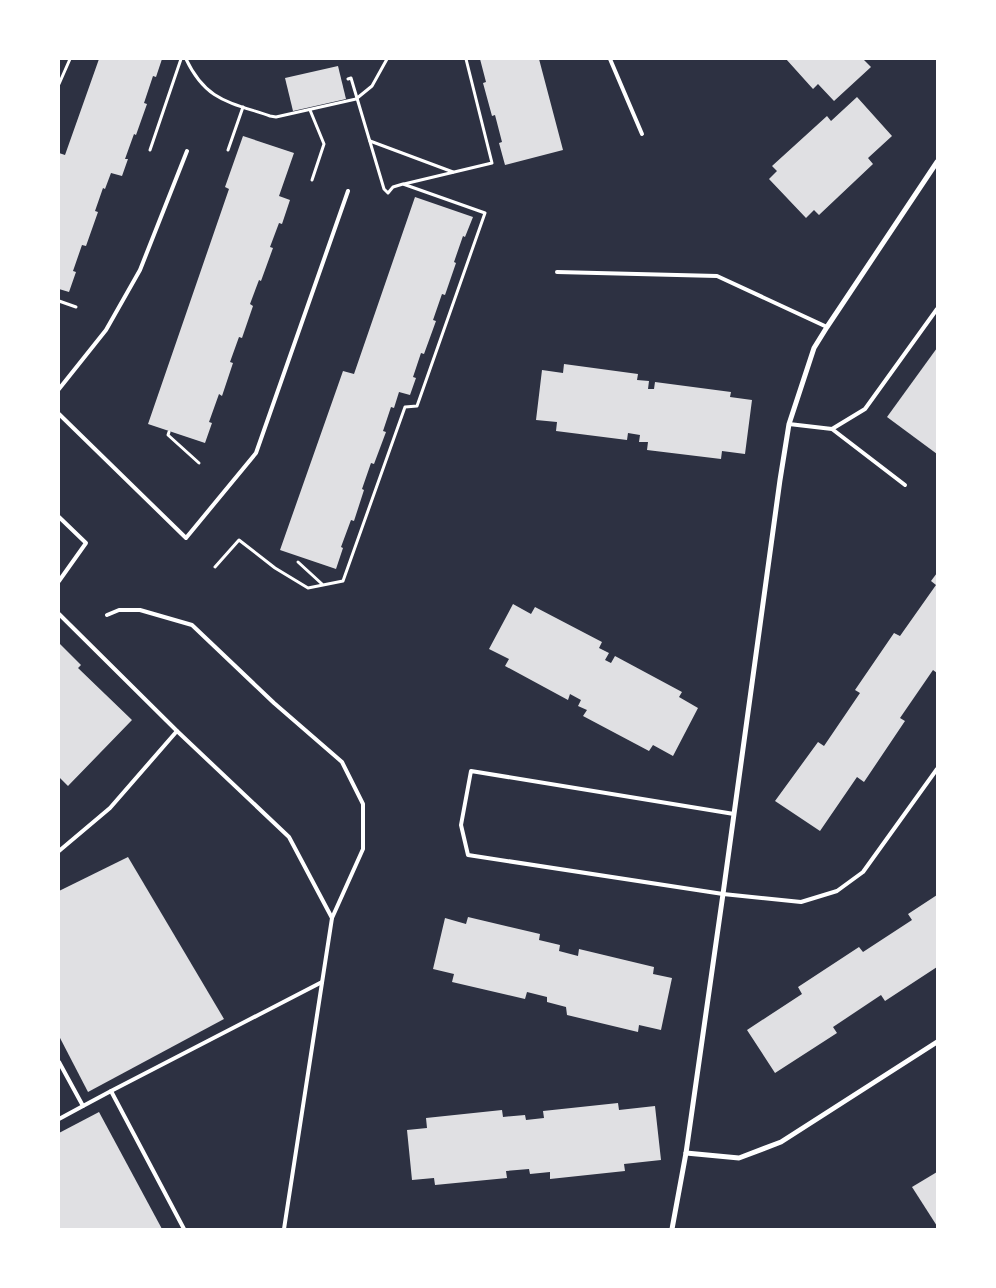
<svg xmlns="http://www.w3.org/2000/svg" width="996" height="1288" viewBox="0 0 996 1288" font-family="Montserrat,sans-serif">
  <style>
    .building { fill: #e0e0e3 }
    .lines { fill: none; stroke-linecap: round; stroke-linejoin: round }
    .path { stroke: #fff; stroke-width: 3 }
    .service { stroke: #fff; stroke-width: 4 }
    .minor { stroke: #fff; stroke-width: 5 }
  </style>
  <rect width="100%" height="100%" fill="#2d3142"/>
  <g class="building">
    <path d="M99,59H162L156,77L153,76L144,103L147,104L136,135L134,134L125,159H128L122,176L111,173L105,189L103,188L95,211L98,212L86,246L82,245L73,271L76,272L69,292L59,289V153L65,155Z"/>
    <path d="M480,59H539L563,150L505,165L499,143L502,142L495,115L492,116L483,83L486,82Z"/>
    <path d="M786,59H863L871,67L834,101L818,84L813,89Z"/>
    <path d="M338,66L346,99L293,111L285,78Z"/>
    <path d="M857,97L892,136L868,158L873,164L819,215L814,210L806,218L769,179L777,171L772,166L827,116L831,121Z"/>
    <path d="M243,136L294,153L279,196L290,200L282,224L279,223L270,247L273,248L261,281L259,280L250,304L253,306L242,338L239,337L230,362L233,363L222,396L219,394L209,422L212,423L205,443L148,424L229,189L225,187Z"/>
    <path d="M415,197L473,217L465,237L463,236L454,262L456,263L445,295L442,294L433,320L436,321L424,354L421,353L413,377L416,378L410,395L399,392L394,408L391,407L383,431L386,432L374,464L371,463L362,489L364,490L354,521L351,520L341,547L343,548L336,569L280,550L343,371L354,374Z"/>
    <path d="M937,348V454L887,417Z"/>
    <path d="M564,364L638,374L637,380L649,381L648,389H654L655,382L731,392L730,397L752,400L745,454L722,451L721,459L647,450L648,442H639L640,435L628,433L627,440L556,431L557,422L536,420L542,370L563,373Z"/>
    <path d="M937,573V673L933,670L900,718L905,721L864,782L857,777L820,831L775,801L818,742L824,746L860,693L855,690L894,633L900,636L936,585L931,581Z"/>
    <path d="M513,604L531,614L535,607L602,642L599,648L609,653L605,660L611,663L615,656L682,692L679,697L698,708L673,756L653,745L649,751L583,716L587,710L578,706L581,700L570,694L568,700L505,666L509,659L489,649Z"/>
    <path d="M59,643L81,665L78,668L132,720L68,786L59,777Z"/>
    <path d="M128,857L224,1019L88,1092L59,1036V891Z"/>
    <path d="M937,895V967L885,1001L881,995L833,1027L837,1033L775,1073L747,1030L802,994L798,987L859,947L863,952L912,920L908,914Z"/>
    <path d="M468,917L540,934L539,940L560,945L559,951L578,956L579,949L654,967L653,974L672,978L661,1030L639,1025L638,1032L567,1015L566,1007L547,1002V997L527,992L525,999L452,982L454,974L433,969L445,918L466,924Z"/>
    <path d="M618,1103L619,1110L655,1106L661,1160L624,1164L625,1171L550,1179V1172L530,1174L529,1169L506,1171L507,1178L435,1185L434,1178L412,1180L407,1130L427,1128L426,1118L502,1110L503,1117L525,1115L526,1120L544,1118L543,1111Z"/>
    <path d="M99,1112L162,1229H59V1133Z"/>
    <path d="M937,1172V1226L912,1187Z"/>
  </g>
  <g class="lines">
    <g class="path">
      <path d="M186,59C206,101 229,102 270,116L276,117L356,99L372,86L387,59"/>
      <path d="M59,84L70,59"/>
      <path d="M310,110L324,144L312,180"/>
      <path d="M370,141L453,172"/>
      <path d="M150,150L181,59"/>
      <path d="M228,150L243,107"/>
      <path d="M404,184L492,163L466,59"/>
      <path d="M59,301L76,307"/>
      <path d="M169,432L168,435L199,463"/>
      <path d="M298,562L322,584"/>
      <path d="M215,567L239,540L275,568L308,588L343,581L405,407L417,406L485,213L403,184L393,187L388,193L384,189L351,78L348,79"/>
    </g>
    <g class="service">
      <path d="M610,59L642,134"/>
      <path d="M557,272L717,276L827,327"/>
      <path d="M59,389L106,330L140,270L187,151"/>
      <path d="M59,414L186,538L256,453L348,191"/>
      <path d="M789,424L832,429L865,409L937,309"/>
      <path d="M832,429L905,485"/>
      <path d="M59,517L86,543L59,581"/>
      <path d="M59,614L177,731L289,837L332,918L284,1229"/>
      <path d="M107,615L119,610H140L192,625L274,703L342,762L363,804V849L332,918"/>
      <path d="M734,814L471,771L461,825L468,855L723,894L801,902L837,891L863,872L937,769"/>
      <path d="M59,851L110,808L177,731"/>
      <path d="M59,1062L83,1106L59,1119"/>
      <path d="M111,1091L322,982"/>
      <path d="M83,1106L111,1091L184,1229"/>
    </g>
    <g class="minor">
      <path d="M686,1153L739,1158L781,1142L937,1042"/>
      <path d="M672,1229L686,1153L723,894L780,480L789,424L814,348L827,327L937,162"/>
    </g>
  </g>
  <rect width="996" height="1288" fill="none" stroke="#ffffff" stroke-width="120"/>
</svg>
